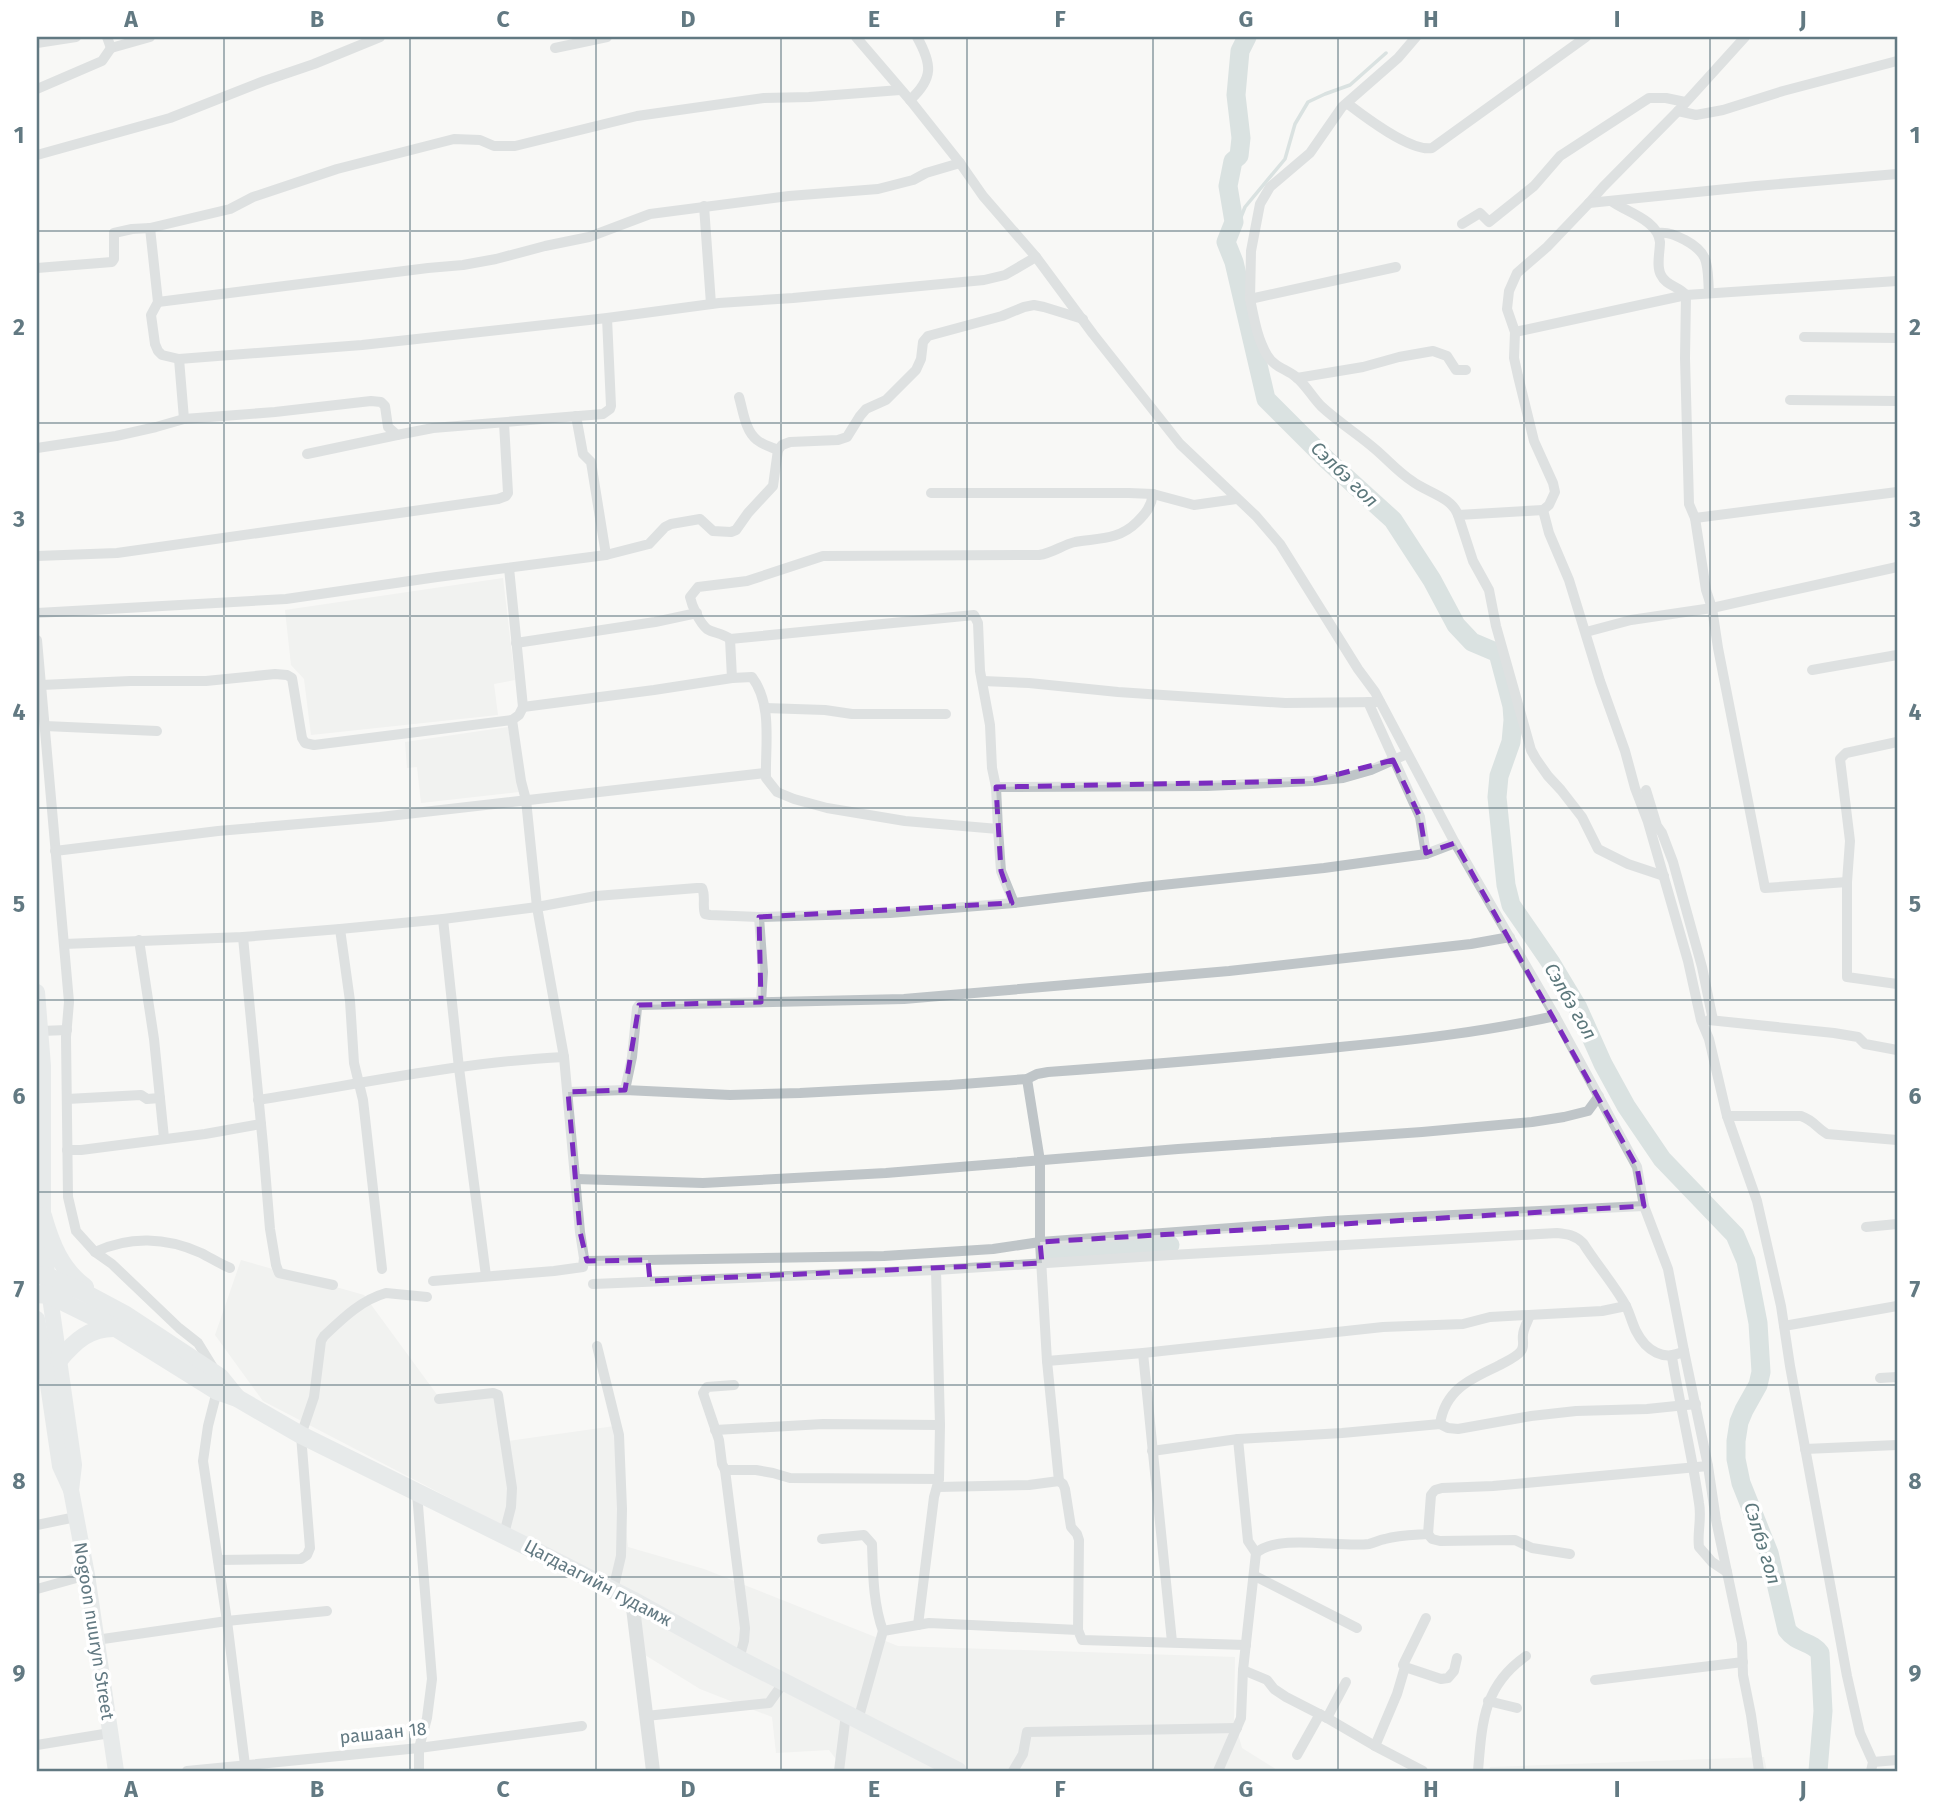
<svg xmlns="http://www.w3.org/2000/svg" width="1934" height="1808" viewBox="0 0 1934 1808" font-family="'Fira Sans',sans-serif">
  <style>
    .built { fill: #e9eae9 }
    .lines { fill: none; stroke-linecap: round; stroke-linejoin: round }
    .stream { stroke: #b6c7c8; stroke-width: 3.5 }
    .river { stroke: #b6c7c8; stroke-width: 19 }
    .minor { stroke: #bfc5c8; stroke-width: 10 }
    .tertiary { stroke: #bfc5c8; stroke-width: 14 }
    .secondary { stroke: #d3d9dc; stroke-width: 16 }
    .primary { stroke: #d3d9dc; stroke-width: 18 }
    .marked { fill: none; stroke: #7b2cbf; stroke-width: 5; stroke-dasharray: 14 9; stroke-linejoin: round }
    .grid { fill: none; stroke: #627982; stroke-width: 2; stroke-opacity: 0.55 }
    .labels { text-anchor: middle; stroke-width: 7; stroke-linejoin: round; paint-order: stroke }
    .street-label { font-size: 18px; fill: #627982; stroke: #fff }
    .water-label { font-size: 19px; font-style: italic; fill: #5d787c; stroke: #fff }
    .neatline { fill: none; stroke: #627982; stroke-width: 2.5 }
    .grid-label { font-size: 23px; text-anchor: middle; font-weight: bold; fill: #627982 }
  </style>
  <rect width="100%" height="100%" fill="#f8f8f5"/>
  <g class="built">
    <path d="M503,578L515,680L494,684L498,715L311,735L304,679L291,665L285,610Z"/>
    <path d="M508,727L519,792L421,803L417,767L407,768L405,742Z"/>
    <path d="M241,1260L364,1295L438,1396L501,1390L508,1441L615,1426L628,1547L704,1569L898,1646L1235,1657L1234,1719L1242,1748L1279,1771H845L829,1750L776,1753L772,1717L700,1689L645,1655L638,1596L263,1401L215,1335Z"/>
    <path d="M1764,1757L1767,1771H1489L1490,1767Z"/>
  </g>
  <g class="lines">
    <path class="stream" d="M1234,262L1233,237L1245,207L1285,159L1295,124L1308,102L1325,94L1350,85L1386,53"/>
    <g class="river">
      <path d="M1247,37L1240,51L1236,95L1241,138L1239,156L1233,161L1228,186L1234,222L1226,242L1234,262L1266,399L1328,461L1393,520L1432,580L1456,625L1472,642L1498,653L1512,706L1513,720L1511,742L1499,776L1497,797L1506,885L1511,905L1551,963L1578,1008L1603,1064L1626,1106L1662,1159L1735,1235L1746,1261L1758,1323L1761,1372L1758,1385L1744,1410L1739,1422L1736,1441V1459L1741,1483L1769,1553L1787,1630C1797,1644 1812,1641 1820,1653L1823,1711L1818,1771"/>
      <path d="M1050,1252L1170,1245"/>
    </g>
    <g class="minor">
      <path d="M107,37L111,48L150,37"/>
      <path d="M856,37L910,100L960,163L983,196L1036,257L1093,334L1180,444L1256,516L1280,544L1358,669L1375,692L1455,843"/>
      <path d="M1745,37L1678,111L1603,187L1589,203L1547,247L1517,273L1509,291L1507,309L1515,332L1514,358L1518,376L1534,441L1553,483L1555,492L1549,505L1543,510L1549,533L1569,580L1600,681L1625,751L1635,788L1648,822L1688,961L1701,1020L1709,1039L1727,1116L1757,1201L1781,1306L1790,1366L1847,1676L1860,1733L1873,1762L1871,1771"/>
      <path d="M37,43L76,37"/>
      <path d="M555,48L607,37"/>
      <path d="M37,89L102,61L111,48"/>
      <path d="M910,100C934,78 932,64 917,37"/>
      <path d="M1348,104C1365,117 1411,152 1432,148L1586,37"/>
      <path d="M1678,111L1696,115L1723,110L1783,91L1897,61"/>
      <path d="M37,155L170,118L264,81L314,64L380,37"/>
      <path d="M1611,201C1626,212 1658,220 1660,242C1660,252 1656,266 1661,275C1666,286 1679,286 1686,295L1685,358L1689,504L1695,518L1706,590L1712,608L1718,648L1765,888L1847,882"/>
      <path d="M1589,203L1756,186L1897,174"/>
      <path d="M704,206L711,304"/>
      <path d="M1462,224L1480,213L1489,222L1534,186L1560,156L1649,98H1666L1685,102"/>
      <path d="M150,228L158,302L151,315L155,344L158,351L162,355L179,359L362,345L607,318L719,303L793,298L984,280L1005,275L1036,257"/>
      <path d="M1658,233C1669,232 1675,235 1685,240C1711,254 1707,266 1709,293"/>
      <path d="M1396,267L1250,299L1251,251L1260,204L1270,187L1310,153L1342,107L1398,58L1416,37"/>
      <path d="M37,268L112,262L114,259V233L132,229L150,228L230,209L253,197L337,169L454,139L480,140L494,146H515L637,116L764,98L809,97L900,90"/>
      <path d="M1250,299C1254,318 1257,338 1267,355C1274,367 1286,369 1296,377C1306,385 1312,397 1321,406C1338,422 1358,434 1375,449C1388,460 1398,472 1412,481C1426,492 1452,497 1458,515"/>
      <path d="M158,302L428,268L463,265L496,259L545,246L589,237L650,214L789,196L878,189L913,180L926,173L960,163"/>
      <path d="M1515,332L1686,295L1897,281"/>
      <path d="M1804,337L1897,338"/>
      <path d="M179,359L184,419"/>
      <path d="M1297,378L1363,367L1399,357L1433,351L1447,356L1456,370H1466"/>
      <path d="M739,397C743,410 745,431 757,440C763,445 771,447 778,450"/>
      <path d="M1790,400L1897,401"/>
      <path d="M37,448L116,436L156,427L184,419L275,412L371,401L381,402L385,406L388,427L397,435L433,428L603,414L610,409L611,406L607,318"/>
      <path d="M307,454L397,435"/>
      <path d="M931,493H1129L1153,494L1194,505L1236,499"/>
      <path d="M1543,510L1458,515L1473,561L1489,590L1496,626L1531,750L1536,759L1548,776L1561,790L1582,817L1598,849L1628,864L1664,876"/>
      <path d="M1695,518L1897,492"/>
      <path d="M606,555L649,544L665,527L671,524L700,519L713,531L731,532L736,530L748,513L773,486L778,450L782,445L790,442L838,440L847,437L860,416L866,409L886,400L916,370L921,359L923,342L928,336L1002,316L1024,307L1034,305L1044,307L1083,319"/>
      <path d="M37,556L117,553L498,499L506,496L508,493L504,423"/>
      <path d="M37,613L286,599L437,577L606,555L591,462L583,454L576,416"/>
      <path d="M1586,632L1631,620L1712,608L1897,567"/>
      <path d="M37,640L69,1002L66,1037L68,1197L76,1231L95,1252L112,1264L179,1328L198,1343L214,1369"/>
      <path d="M516,643L655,622L697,613"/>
      <path d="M1812,670L1897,655"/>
      <path d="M732,678L752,677C773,705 765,745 766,778L777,792L794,799L827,808L905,821L998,829L1001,871L1014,903"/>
      <path d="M983,681L1029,683L1118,692L1285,703L1380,702"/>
      <path d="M41,685L130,681H206L275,674L287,675L292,678L302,738L305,743L314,745L512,720L519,715L523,707L509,568"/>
      <path d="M1368,702L1420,817L1426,854"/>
      <path d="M523,707L654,690L732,678L730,639"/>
      <path d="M765,708L825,710L852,714H946"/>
      <path d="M512,720L521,781L526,800L537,907L564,1057L580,1232L584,1258L587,1261L884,1256L993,1249L1040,1242L1328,1221L1644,1206"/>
      <path d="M45,726L157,731"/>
      <path d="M1897,742L1846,753L1840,759L1850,841L1847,882V977L1897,984"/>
      <path d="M996,787L1207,786L1312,781L1343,778L1371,770L1407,754"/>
      <path d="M1646,790L1657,826L1662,833L1673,862L1702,967L1713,1020"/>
      <path d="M998,829L996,787L992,768L990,725L980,671L978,623L974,615L730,639C722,633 713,633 707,629C699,622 692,606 690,597L698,587L747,581L823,556L1039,555C1053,553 1062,545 1075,542C1099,538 1119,540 1137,522C1146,513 1151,507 1153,494"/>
      <path d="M55,851L218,831L380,817L765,773"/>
      <path d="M759,917L763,972L761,1002"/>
      <path d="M443,919L459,1068L486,1276"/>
      <path d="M340,929L350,1001L354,1063L363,1100L382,1269"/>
      <path d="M243,937L263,1145L270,1229L276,1265L279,1273L333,1285"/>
      <path d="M139,940L154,1039L164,1138"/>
      <path d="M64,944L243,937L340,929L443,919L537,907L596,896L697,888H702C706,896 702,906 705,914L710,915L759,917L890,913L1014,903L1143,887L1324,868L1426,854L1455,843L1555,1016L1637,1167L1644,1206L1668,1269L1684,1351"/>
      <path d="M1709,1020L1834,1033L1858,1037L1865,1044L1897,1050"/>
      <path d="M41,1031L67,1030"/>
      <path d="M625,1090L632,1057L637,1008L639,1005L904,999L1229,971L1471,944L1510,937"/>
      <path d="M568,1092L625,1090L730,1095L800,1093L950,1085L1027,1079L1037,1074L1048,1072C1145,1065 1242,1057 1340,1047C1413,1040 1483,1032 1555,1016"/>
      <path d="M67,1099L141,1095L147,1099L160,1098"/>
      <path d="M258,1100C360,1084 461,1062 564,1057"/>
      <path d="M1727,1116H1801C1815,1121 1815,1127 1827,1134L1897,1140"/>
      <path d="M67,1150H81L205,1134L261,1124"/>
      <path d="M576,1179L703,1183L886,1173L1178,1149L1422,1132L1532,1122L1564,1117L1588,1111L1599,1096"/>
      <path d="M1866,1227L1897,1224"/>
      <path d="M95,1252C129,1236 166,1237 201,1253C211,1258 220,1264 230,1268"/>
      <path d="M433,1281L554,1271L583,1267L584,1258"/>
      <path d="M593,1284L936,1270L1171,1255L1557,1233C1567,1234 1575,1235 1583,1243C1596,1264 1614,1284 1626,1306C1630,1314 1632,1323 1636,1331C1646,1351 1664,1362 1684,1351L1708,1466L1716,1520L1742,1643L1743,1675L1751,1715L1759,1771"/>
      <path d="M1784,1326L1897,1306"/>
      <path d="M597,1346L619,1435L622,1509L621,1556L613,1590"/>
      <path d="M1143,1353L1172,1642"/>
      <path d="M1672,1357C1680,1406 1692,1454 1699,1503C1702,1518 1697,1533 1699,1547L1712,1562L1727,1572"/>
      <path d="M1047,1361L1143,1353L1383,1327L1463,1324L1490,1317L1602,1311L1626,1306"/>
      <path d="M1880,1378L1897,1377"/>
      <path d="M734,1385L707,1387L703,1393L719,1440L722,1464L725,1470L745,1628L744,1641L739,1659"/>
      <path d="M217,1391L208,1426L203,1461L227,1621L245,1765"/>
      <path d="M439,1399L493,1393L498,1395L512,1488L511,1507L504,1534"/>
      <path d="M1440,1424C1445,1390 1470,1379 1498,1366C1505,1362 1517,1357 1521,1351C1525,1346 1522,1340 1523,1335C1523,1329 1528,1321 1530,1315"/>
      <path d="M715,1430L823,1424L940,1425"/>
      <path d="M1805,1449L1897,1445"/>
      <path d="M1152,1451L1238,1439L1342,1433L1440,1424L1448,1428L1458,1429L1531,1416L1576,1411L1647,1409L1696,1404"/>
      <path d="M725,1470H756L773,1473L790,1478L939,1479"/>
      <path d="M1059,1481L1063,1484L1065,1489L1071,1527L1077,1534L1079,1540L1078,1630"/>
      <path d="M938,1487L1029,1485L1059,1481L1047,1361L1040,1242V1161L1027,1079"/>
      <path d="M417,1493L432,1679L427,1718L419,1748V1771"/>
      <path d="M37,1525L76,1517"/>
      <path d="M1428,1534L1432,1539L1440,1541L1515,1540L1532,1548L1570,1554"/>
      <path d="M822,1539L864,1535L872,1544C873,1572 873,1604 883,1631"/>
      <path d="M1256,1553C1279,1533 1339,1548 1369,1544C1374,1543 1379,1540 1385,1539C1399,1535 1414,1535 1428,1534L1431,1495L1435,1490L1442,1488L1493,1486L1708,1466"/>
      <path d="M218,1560L301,1559L307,1555L310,1548L301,1435L314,1397L321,1341L324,1336C342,1319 361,1300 386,1293L427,1297"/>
      <path d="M1255,1576L1357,1628"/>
      <path d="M37,1589L87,1575"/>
      <path d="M918,1625L934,1497L939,1479L940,1425L936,1270"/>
      <path d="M96,1640L227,1621L327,1611"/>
      <path d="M1405,1667L1441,1679L1448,1678L1454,1671L1457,1658"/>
      <path d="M1243,1670L1267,1680L1274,1689L1286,1697L1327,1718L1375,1746L1423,1771"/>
      <path d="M1595,1680L1743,1662"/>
      <path d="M1488,1701L1517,1708"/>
      <path d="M646,1716L769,1703L784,1682"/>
      <path d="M1327,1718L1346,1682"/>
      <path d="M858,1720L883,1631L929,1623L1078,1630L1082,1640L1246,1645"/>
      <path d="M37,1745L110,1733"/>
      <path d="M1375,1746L1397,1694L1405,1667L1403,1665L1426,1618"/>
      <path d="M1297,1755L1320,1714"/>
      <path d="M1873,1762L1897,1760"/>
      <path d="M187,1771L419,1748L582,1726"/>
      <path d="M839,1771L846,1714"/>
      <path d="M1013,1771L1023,1754L1027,1732L1237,1728"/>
      <path d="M1218,1771L1241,1718L1243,1670L1256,1553L1248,1541L1238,1439"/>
      <path d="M1478,1771C1482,1723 1483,1686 1526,1656"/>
    </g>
    <path class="tertiary" d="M632,1600L653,1771"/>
    <g class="secondary">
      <path d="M37,992L43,1066V1216L47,1276L74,1465L71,1490L87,1575L116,1771"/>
      <path d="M37,1319L43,1351L60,1466L71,1490"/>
    </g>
    <g class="primary">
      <path d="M43,1216C51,1244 61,1270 85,1287"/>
      <path d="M37,1275L47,1276L83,1292L126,1315L220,1377L237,1398"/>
      <path d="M37,1294L49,1295L116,1328L217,1391L237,1398L301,1435L530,1548L632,1600L739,1659L958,1771"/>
      <path d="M37,1336L43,1351"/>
      <path d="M59,1360C75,1341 90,1327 116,1328"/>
    </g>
  </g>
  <path d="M0 0H1934V1808H0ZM1393,760L1420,817L1426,853L1455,843L1637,1167L1644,1206L1040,1242L1042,1263L650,1281L648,1260L587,1261L580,1232L568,1092L625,1090L639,1005L761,1002L759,917L1012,903L1001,871L996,787L1312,781Z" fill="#f8f8f5" fill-opacity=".55" fill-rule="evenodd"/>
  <path class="marked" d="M1393,760L1420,817L1426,853L1455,843L1637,1167L1644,1206L1040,1242L1042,1263L650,1281L648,1260L587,1261L580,1232L568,1092L625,1090L639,1005L761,1002L759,917L1012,903L1001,871L996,787L1312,781Z"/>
  <path class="grid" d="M224,37V1771M410,37V1771M596,37V1771M781,37V1771M967,37V1771M1153,37V1771M1338,37V1771M1524,37V1771M1710,37V1771M37,231H1897M37,423H1897M37,616H1897M37,808H1897M37,1000H1897M37,1192H1897M37,1385H1897M37,1577H1897"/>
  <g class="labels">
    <g class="street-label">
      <text transform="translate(598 1583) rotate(28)" y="6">Цагдаагийн гудамж</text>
      <text transform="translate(94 1631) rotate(81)" y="6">Nogoon nuuryn Street</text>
      <text transform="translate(383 1733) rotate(-6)" y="6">рашаан 18</text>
    </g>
    <g class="water-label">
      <text transform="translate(1345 474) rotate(44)" y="7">Сэлбэ гол</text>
      <text transform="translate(1571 1001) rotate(60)" y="7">Сэлбэ гол</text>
      <text transform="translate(1763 1543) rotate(73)" y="7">Сэлбэ гол</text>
    </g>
  </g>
  <rect width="1934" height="1808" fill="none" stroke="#ffffff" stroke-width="77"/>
  <rect x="38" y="38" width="1858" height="1732" class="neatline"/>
  <g class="grid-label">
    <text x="131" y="27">A</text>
    <text x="317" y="27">B</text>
    <text x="503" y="27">C</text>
    <text x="688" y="27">D</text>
    <text x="874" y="27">E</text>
    <text x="1060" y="27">F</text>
    <text x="1246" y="27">G</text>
    <text x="1431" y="27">H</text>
    <text x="1617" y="27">I</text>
    <text x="1803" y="27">J</text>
    <text x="19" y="143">1</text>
    <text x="1915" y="143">1</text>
    <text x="19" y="335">2</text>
    <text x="1915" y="335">2</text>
    <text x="19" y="527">3</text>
    <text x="1915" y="527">3</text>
    <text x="19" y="720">4</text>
    <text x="1915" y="720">4</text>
    <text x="19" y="912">5</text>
    <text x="1915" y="912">5</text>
    <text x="19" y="1104">6</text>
    <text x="1915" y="1104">6</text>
    <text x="19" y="1297">7</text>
    <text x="1915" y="1297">7</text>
    <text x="19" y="1489">8</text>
    <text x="1915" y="1489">8</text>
    <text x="19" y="1681">9</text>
    <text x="1915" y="1681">9</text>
    <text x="131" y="1797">A</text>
    <text x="317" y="1797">B</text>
    <text x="503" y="1797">C</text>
    <text x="688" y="1797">D</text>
    <text x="874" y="1797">E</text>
    <text x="1060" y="1797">F</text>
    <text x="1246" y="1797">G</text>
    <text x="1431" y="1797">H</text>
    <text x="1617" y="1797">I</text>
    <text x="1803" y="1797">J</text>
  </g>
</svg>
